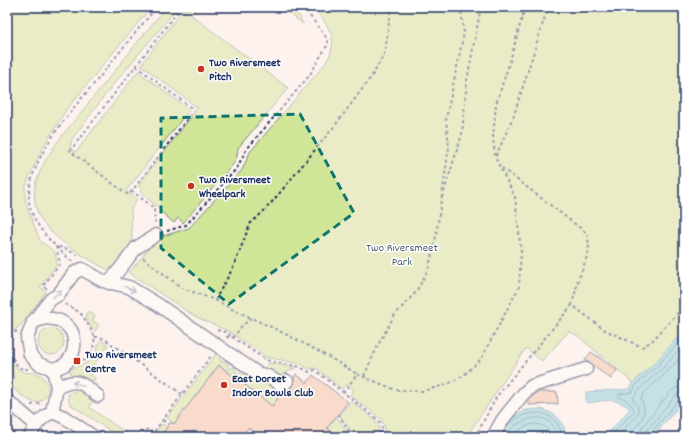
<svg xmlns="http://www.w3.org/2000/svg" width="691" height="444" viewBox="0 0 691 444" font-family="Dekko,sans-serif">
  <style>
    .green { fill: #d1e599; stroke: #768a7c }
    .water { fill: #7fccdd; stroke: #578daa }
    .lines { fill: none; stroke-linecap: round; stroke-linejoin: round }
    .shore { stroke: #436e91; stroke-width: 1 }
    .building { fill: #f4bfa5; stroke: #1b2f5e }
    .minor-casing { stroke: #1b2f5e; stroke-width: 15 }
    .path { stroke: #1b2f5e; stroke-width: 2; stroke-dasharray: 3 3; stroke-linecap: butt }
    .minor { stroke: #fff; stroke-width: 12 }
    .oneway { stroke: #8d97ae }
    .marked { fill: none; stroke: #0f766e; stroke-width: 3; stroke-dasharray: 8 5; stroke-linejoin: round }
    .poi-dot { fill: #c8321e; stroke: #fff; stroke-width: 1.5 }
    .labels { text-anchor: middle; stroke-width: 3; stroke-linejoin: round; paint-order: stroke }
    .poi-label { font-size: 12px; font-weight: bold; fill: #1b2f5e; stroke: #fff; text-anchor: start }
    .park-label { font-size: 12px; fill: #485c6d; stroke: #fff }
  </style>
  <rect width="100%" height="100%" fill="#fdf2ed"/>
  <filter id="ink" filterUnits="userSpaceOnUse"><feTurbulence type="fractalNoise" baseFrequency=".025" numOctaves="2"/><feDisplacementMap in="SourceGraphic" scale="8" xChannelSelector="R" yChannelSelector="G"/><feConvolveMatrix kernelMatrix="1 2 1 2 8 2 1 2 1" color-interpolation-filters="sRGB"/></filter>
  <g filter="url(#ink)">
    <g class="green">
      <path d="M7,7H151L66,110L42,149L29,177L25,188L26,204L30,215L40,241L55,252L57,264L40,287L46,292L20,326L11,332L8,335L7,341V277L9,273L7,271Z"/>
      <path d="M166,7H178L112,86L72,139L70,148L76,152L138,71L189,110L126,191L137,199L131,209L132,245L116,264L108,270C86,258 45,236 37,211C34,201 33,189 37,179C47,150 70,127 88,104C114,72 140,39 166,7Z"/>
      <path d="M190,7H197L191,15L288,88L238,148L237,156L234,163L183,223L178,218L174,223L160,211L161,210L141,193L139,184L198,108L141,65L181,12Z"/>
      <path d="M281,7H295L303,24Z"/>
      <path d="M314,7H684V330L656,362L633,383L578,336L569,331L542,361L526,348L466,437H383L385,433L384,425L380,418L350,395L354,390L346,384L342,389L316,368L309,369L301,364L266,357L228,331L196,317L129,273L157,238L189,228L242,170L250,152L325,64C341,38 329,29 314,7Z"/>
      <path d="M88,311L95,316L92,320L99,325L95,331C90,326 83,319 88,311Z"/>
      <circle cx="51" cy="342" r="13"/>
      <path d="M101,340L108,345L88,373L95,378L93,382L89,383L79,377L71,376L70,371L71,369C82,365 92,363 96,352C98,347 98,343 101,340Z"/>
      <path d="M7,344H8C9,353 11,366 21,371C30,375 39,369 45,380C47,383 48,386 48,389C48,394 46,397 42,400C31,408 17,391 9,384L15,376L7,369Z"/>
      <path d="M219,350L221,362L227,361L229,369L235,367L236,373H245C249,382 257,388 266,379L285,389L272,406L219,365L174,424L167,418Z"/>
      <path d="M269,363H271L295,368L276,378L268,372L266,366Z"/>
      <path d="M82,390L94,399L89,407L132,437H119L70,404L68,398V395L72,392Z"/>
      <path d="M351,401L374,419L378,426L379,430L373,437H356L343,421L340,414Z"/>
      <path d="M336,416L351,437H339L327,428Z"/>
      <path d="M162,424L167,427L161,435L158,433L155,437H144L150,434L152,436Z"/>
    </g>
    <g class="water">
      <path d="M684,330V400L653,437H605L630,409C615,396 605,401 586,403V392L630,389L633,383L656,362Z"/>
      <path d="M541,409C559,415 562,419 567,437H496L505,422L526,410Z"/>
    </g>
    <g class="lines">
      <g class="shore">
        <path d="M508,424C514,421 521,415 528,414C548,410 558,419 563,437"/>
        <path d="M506,437C508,435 509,431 511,429C513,426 518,424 522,422C539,413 553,418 558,437"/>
        <path d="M513,437C521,423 546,417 552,437"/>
        <path d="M610,437L634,411C633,404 625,399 619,397V394L632,392L636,385L659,364L684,336"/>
        <path d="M617,437L638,414V406L633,400C635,390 655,376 663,368C670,360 677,352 684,344"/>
        <path d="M625,437C637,425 650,417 641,399L645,392L667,372L684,353"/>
        <path d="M639,437L642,427L671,391L678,387L684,386"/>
        <path d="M645,437L647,430L675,396L679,393L684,392"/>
        <path d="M650,437L651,433L679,399L684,397"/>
      </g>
    </g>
    <g class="building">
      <path d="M591,352L617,370L611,379L585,360Z"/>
      <path d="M219,365L272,406L282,393H286L293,386L294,382V378L296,374L307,383L313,375L348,402L327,428L339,437H261L248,428L241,437H160L171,422L174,424Z"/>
      <path d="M538,392H557L558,404L529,405V399Z"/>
    </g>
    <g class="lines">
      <g class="minor-casing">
        <g id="minor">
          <path d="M109,283L136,248L156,235"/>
          <path d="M46,318C51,319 58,319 62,322C78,331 78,353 64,365C61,367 56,368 53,369L39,364L30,355L27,338L33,322Z"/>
          <path d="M33,322L51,299L58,295L74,273L82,269L103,281L129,287L157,304L257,373L268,376L283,386L287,381"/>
          <path d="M57,387C79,378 80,382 98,396"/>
          <path d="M7,400L36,425"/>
          <path d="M52,412L64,417L94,437"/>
          <path d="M52,412L57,387L53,369"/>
          <path d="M30,437C35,425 40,419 52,412"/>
          <path d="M493,437L503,419L524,393L532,386L586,369"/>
        </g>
      </g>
      <g class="path">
        <path d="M136,66L194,110L132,191L154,208L155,223"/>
        <path d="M496,156L514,115L548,7"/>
        <path d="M502,168L588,234L589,251L578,281L572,305"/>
        <path d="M132,191L128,195L70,151L179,10L184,7"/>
        <path d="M442,198L462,134L467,80L481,7"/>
        <path d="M167,231L186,225L237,168L246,150L309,76L328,44V40L326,37L303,7"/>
        <path d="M143,258L182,288L215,300L234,266L250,224L265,210L278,195L337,123L374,73L385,52L391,7"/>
        <path d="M72,261C55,247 30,223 29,200C27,159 74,107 99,78C118,54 137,30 157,7"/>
        <path d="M47,289L43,286L60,264L56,246L67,249L80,257"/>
        <path d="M215,300C225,305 234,311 245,315C285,333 320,351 357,374"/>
        <path d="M65,304L79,312L83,316L95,337L93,349L88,357L83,361"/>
        <path d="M217,330L225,332L232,337"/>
        <path d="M17,331C5,337 9,358 19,367C21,369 25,369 28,369"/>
        <path d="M95,337H100L106,340L182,394"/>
        <path d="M226,337H232L266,360L300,367L309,372L315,370L377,419L381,424L382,429L378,437"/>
        <path d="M233,338L241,327L251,318"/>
        <path d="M364,376L378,345L394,316L416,292L428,270L435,243L449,147L446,119L464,33L461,11L459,7"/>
        <path d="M343,393L357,374L396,390L423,391L448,384L465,374L481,359L519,287L521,251L515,197L495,157L493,137L496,104L510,61L525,7"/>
        <path d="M31,405L42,403"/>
        <path d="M338,414L353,437"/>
        <path d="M163,420L169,425"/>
        <path d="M135,437L148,429L153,433L211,356"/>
        <path d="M475,437L497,396L572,305L605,330L642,347L652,341L684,306"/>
      </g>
      <use href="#minor" class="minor"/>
    </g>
    <defs><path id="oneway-shaft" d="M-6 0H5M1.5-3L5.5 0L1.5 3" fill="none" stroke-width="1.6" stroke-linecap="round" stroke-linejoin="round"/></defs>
    <g class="oneway">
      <use href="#oneway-shaft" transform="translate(130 289) rotate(24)"/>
      <use href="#oneway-shaft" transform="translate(57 294) rotate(-41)"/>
      <use href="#oneway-shaft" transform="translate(78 384) rotate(-160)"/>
    </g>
  </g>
  <path d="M0 0H691V444H0ZM300,114L354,213L229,304L161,248V118Z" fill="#fdf2ed" fill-opacity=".55" fill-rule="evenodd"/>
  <path class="marked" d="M300,114L354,213L229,304L161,248V118Z"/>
  <g class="poi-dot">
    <circle cx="201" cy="69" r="4"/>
    <circle cx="191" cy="186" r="4"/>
    <rect x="73" y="357" width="8" height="8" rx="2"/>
    <circle cx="224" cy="385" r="4"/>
  </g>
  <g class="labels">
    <g class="poi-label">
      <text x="209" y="66">Two Riversmeet<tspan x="209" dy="14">Pitch</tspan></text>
      <text x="199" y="183">Two Riversmeet<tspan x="199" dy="14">Wheelpark</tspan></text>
      <text x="85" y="358">Two Riversmeet<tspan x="85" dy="14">Centre</tspan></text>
      <text x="232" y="382">East Dorset<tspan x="232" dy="14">Indoor Bowls Club</tspan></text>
    </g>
    <g class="park-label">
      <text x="402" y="251">Two Riversmeet<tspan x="402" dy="14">Park</tspan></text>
    </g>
  </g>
  <rect width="691" height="444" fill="none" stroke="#fff" stroke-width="24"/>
  <rect x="12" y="12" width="667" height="420" fill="none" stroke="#1b2f5e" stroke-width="1.5" filter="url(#ink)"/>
</svg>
